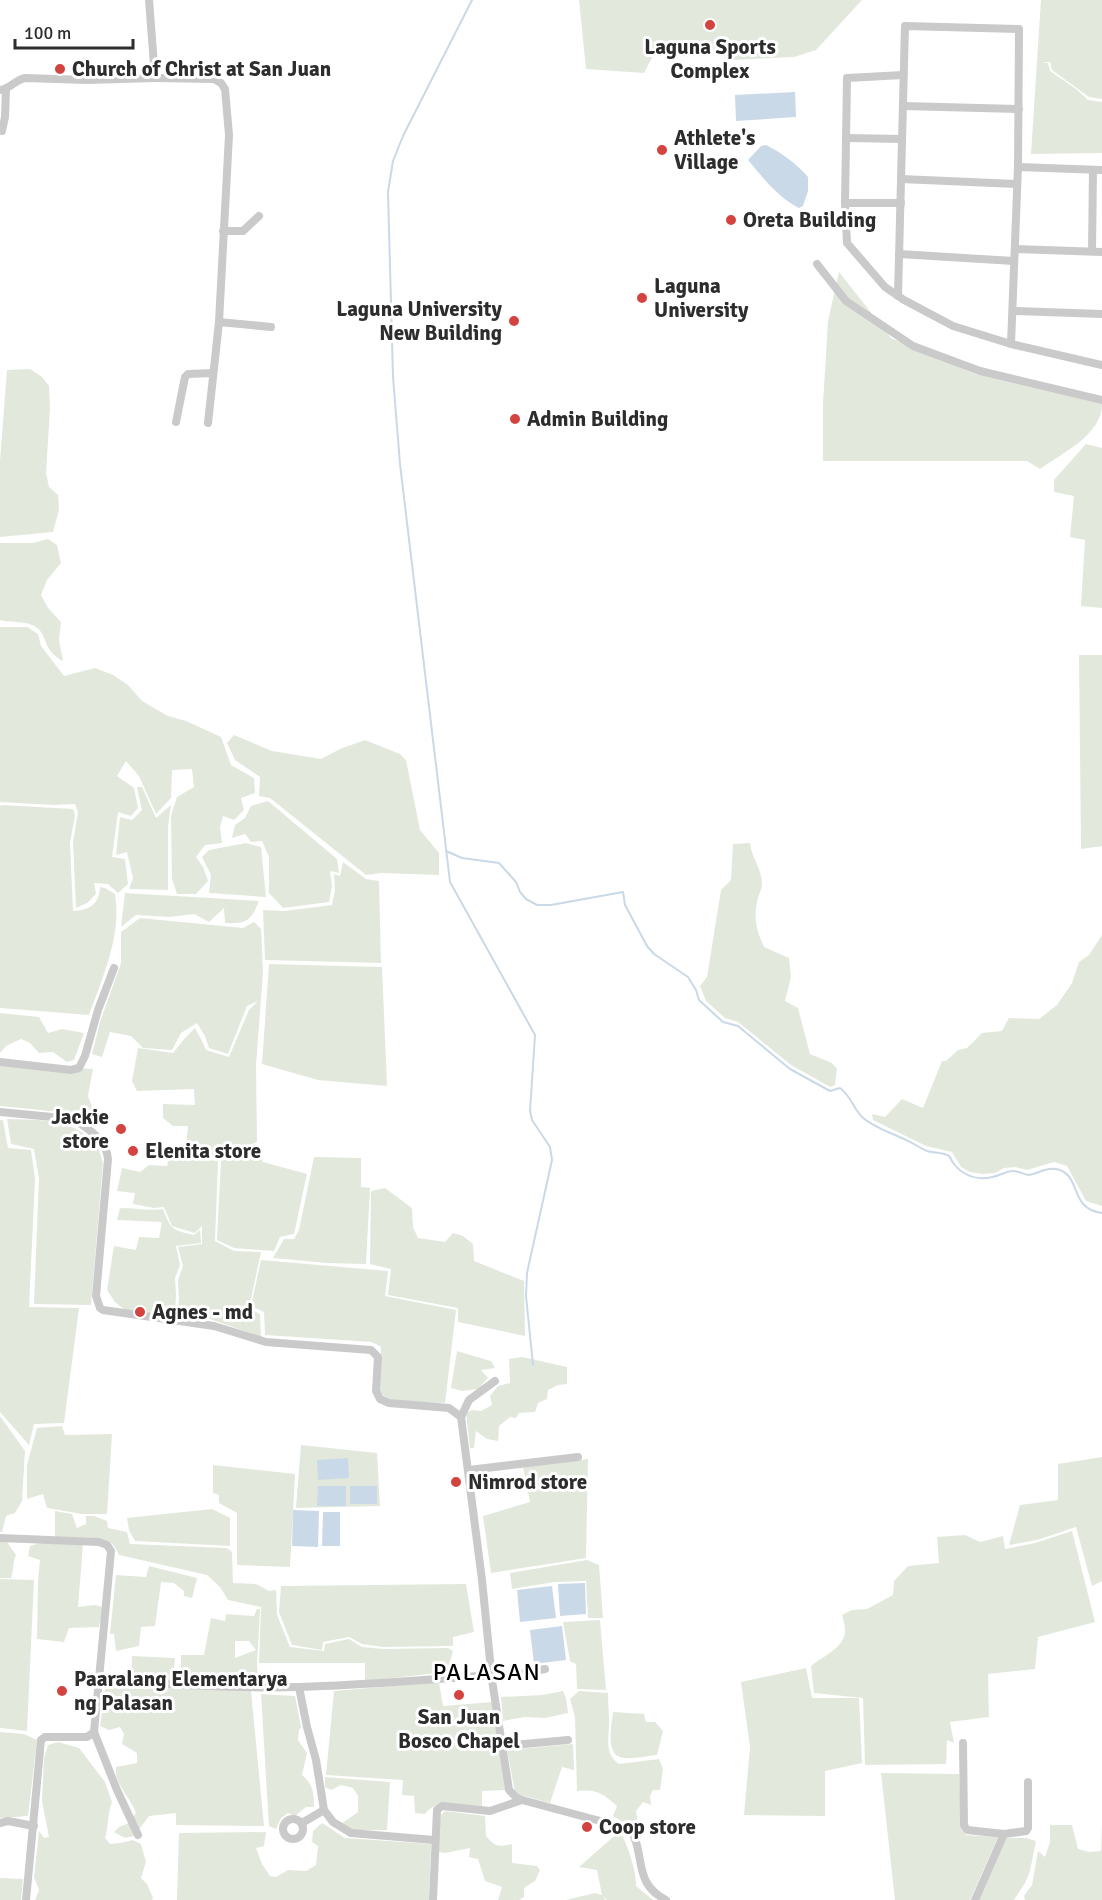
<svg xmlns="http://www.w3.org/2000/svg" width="1102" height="1900" viewBox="0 0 1102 1900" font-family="Signika,sans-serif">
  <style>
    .green { fill: #e2e9dc; fill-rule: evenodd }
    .water { fill: #cad9e7 }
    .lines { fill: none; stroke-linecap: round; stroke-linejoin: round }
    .stream { stroke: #cad9e7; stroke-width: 2 }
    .minor { stroke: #cacaca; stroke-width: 8 }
    .poi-dot { fill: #d34340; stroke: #fff; stroke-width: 2 }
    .labels { text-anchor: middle; stroke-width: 6; stroke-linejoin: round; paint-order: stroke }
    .poi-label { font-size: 21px; font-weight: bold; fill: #2d2d2d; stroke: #fff; text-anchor: start }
    .quarter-label { font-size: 24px; letter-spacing: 1.5px; fill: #000; stroke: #fff }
  </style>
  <rect width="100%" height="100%" fill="#fff"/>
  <g class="green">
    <path d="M579,0H862L816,50L794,57L733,60L724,53L655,52L644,73L586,69Z"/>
    <path d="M1041,0H1102V99L1089,97L1052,70L1050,62H1042L1048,63L1050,71L1076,89L1088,100L1102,102V153L1031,154Z"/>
    <path d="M839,272L891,338L975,374L1102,404C1102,435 1062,453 1040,469L1027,461H823V404L828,321Z"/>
    <path d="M30,369L42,377L49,386L50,409L46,473L49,487L58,495L59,510L53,532L0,537V461L7,370Z"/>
    <path d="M1086,444L1102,448V608L1081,606L1085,540L1070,537L1074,496L1054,492V480Z"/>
    <path d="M48,539L57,545L61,563L47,580L41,595L48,608L61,622L59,640L63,661C42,650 48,636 37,628C27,620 12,623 0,620V543H33Z"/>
    <path d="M0,627H27L38,634L41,646L64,676L95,668L113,675L128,685L142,701L168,716L186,721L221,737L231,765L254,778L255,793L241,798L244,810L234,820L223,816L220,827L222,843L205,845L196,857L203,867L208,881L196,894H177L172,879L171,816L177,797L194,787L192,769L172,770L171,798L156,814L139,776L126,761L117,776L134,788L138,808L131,816L118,812L112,857L125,859L128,884L118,893L108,884L94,883L96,894L87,903L76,908L73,842L78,812L75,804L54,805L0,802Z"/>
    <path d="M1079,655H1102V846L1081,849Z"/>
    <path d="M234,735L272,751L321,759L340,749L365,740L400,754L406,760L420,830L439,853V875L382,873L366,875L270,798L259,796L260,777L235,760L227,743Z"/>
    <path d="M137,787H142L156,818L171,805L168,826V890L129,889L133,878L127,852L116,855L120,817L132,820L142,810Z"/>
    <path d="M268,801L337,859L339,873L330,871L332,886L329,902L283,908L269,893V857L262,841L251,842L245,834L232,838L235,825L245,818L251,806Z"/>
    <path d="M2,805L73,809L75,815L70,843L73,911C89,910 99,905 100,887L105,888L115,894C122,934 103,977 89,1015L0,1008V806Z"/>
    <path d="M246,843L261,847L266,897L209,893L211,875L202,857L209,850Z"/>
    <path d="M750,843C751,857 762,868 762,884C762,890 758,895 757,902C754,921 756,929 764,947L789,958L791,977L785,1001L798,1008L810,1054L832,1063L837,1069L835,1085L830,1087L791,1065L738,1022L725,1018L706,1001L700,986L707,977L721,890L731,880L733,844Z"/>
    <path d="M343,862L366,879L379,881L381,963L265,960L263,910L284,911L332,905L335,890L334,874L340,876Z"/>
    <path d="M125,893L259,901C251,921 247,924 225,923L224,908L209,922L194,914L170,917L136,915L121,927Z"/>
    <path d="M140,918L243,928L254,922L261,929L263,972L256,1065L257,1142L216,1158L185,1156L188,1126H173L163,1118V1104L195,1105L194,1089L137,1091L132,1081L138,1048L173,1053L185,1038L195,1028L201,1039L206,1050L229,1057L249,1010L258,1001L247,1006L228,1054L209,1048L205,1036L197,1023L181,1033L172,1050L143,1048L131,1036L110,1032L102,1057L92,1054L100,1022L121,963V932Z"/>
    <path d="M1102,935V1206L1086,1201L1067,1166L1054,1162L1027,1170L1015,1167L1004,1168L995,1173L982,1174L970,1172L961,1167L952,1152L926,1146L873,1120L872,1114L885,1117L902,1099L923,1108L942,1061H946L958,1050L967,1048L982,1033L1002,1031L1009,1018L1039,1019L1057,1005L1072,983L1079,962L1089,955Z"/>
    <path d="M269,964L382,967L387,1086L318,1080L262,1064Z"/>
    <path d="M0,1013L39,1017L48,1033L62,1029L84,1033L74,1060L67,1062L53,1052L39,1053L30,1043L21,1039L6,1046L0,1053Z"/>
    <path d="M0,1065L93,1069L88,1096L98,1124L92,1126L70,1113L0,1106Z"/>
    <path d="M7,1119C39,1120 74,1118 96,1145C99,1149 101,1157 103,1163L91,1305L34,1304L39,1178L34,1149L11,1144Z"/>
    <path d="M0,1120H3L8,1148L31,1150L35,1179L29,1307L79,1308L64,1423L34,1424L29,1445L0,1412Z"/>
    <path d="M256,1150L263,1162L307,1174L294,1234L280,1237L274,1251L234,1248L217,1240L221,1161Z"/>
    <path d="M169,1157L218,1161L215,1241L234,1251L261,1252L249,1308L260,1314L261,1337L199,1315L184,1317L177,1312L179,1300L178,1280L183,1266L178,1247L202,1244V1226L195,1233L172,1226L164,1207L154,1208L133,1204L135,1193L117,1191L122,1168L140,1172L149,1165L167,1166Z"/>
    <path d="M314,1157L361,1158V1187L370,1188L366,1264L327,1263L273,1258L284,1239H294L299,1230Z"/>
    <path d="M385,1188L412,1208L413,1227L418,1238L445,1242L453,1233L463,1236L473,1244L474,1261L524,1281L525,1336L458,1322V1308L388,1295L391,1269L370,1264L371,1191Z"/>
    <path d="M120,1208C134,1208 149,1211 163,1209C171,1230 172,1230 194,1235L200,1230L201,1243L176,1246L180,1265L175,1278L176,1294L175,1316L125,1310L115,1302L107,1290L114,1246L136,1250L139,1237L159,1238L162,1222L117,1220Z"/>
    <path d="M261,1260L388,1271L385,1296L456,1310L445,1403C428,1402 389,1406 379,1391L381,1347L372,1342L265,1335L264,1312L251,1306Z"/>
    <path d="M457,1351L491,1361L495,1368L481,1370L488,1378L478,1389L462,1391L451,1388Z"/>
    <path d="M522,1357L567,1367V1384L558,1385L548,1390L547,1399L538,1403L535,1412L519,1413L516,1418L510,1417L499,1426L498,1441L487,1439L476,1431L474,1448H470L466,1413L472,1410L481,1411L492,1405L490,1396L498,1386L510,1383L509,1359Z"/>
    <path d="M0,1416L25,1451L22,1501L15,1513L6,1516L2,1532H0Z"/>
    <path d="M62,1426L65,1435L112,1434L107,1514H82L47,1508L43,1494L27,1499V1465L37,1428Z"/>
    <path d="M301,1445L377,1453L380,1506L296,1508Z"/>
    <path d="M1102,1457V1581L1092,1586L1076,1527L1037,1540L1009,1545L1020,1505L1058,1500V1464Z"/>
    <path d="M588,1459L586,1558L491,1573L483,1516L530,1502L523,1467Z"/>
    <path d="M213,1465L295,1474L290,1567L237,1565V1513L219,1503V1495L213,1493Z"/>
    <path d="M212,1509L230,1518V1546L135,1541L129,1530L127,1518Z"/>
    <path d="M55,1511L72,1514L77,1528L86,1524V1516H94L107,1521L108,1528L127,1532L130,1544L227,1548L232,1552L233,1583L256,1584L269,1591L276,1590L277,1615L290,1647L324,1651L325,1644L349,1639L362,1647L383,1649L448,1648L453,1651L447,1672L365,1681V1663H259L261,1607L228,1600L220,1587L207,1575L119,1555C117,1551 115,1546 111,1543C101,1535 68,1538 55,1538Z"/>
    <path d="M1072,1531L1095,1622L1038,1637L1035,1669L988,1674L989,1717L950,1722L954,1743L947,1740L946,1764L865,1765L863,1698L814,1693L811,1666C822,1657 846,1647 845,1630C845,1625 843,1619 842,1615L852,1610L867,1609L893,1595L894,1581L908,1566L939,1563L937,1537L965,1535L980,1542L1003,1536L1005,1549L1035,1543Z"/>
    <path d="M0,1542H7L16,1555C12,1564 14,1570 11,1578H0Z"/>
    <path d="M44,1542L83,1544L78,1607L94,1605L103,1607L99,1627L69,1628L64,1642L37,1639L38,1580L40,1560L28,1556L30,1546Z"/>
    <path d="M587,1560L599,1565L603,1618H588L586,1581L554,1582L512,1589L510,1573Z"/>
    <path d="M149,1566L197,1578L192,1598L184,1596V1591L174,1583L161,1582L155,1626L141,1627L139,1646L116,1651L114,1634H110L116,1575L146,1577Z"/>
    <path d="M0,1579L34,1580L27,1731L0,1728Z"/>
    <path d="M466,1584L474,1632L453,1637V1646L383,1647L362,1644L349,1637L323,1642L322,1650L292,1645L279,1612L281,1586Z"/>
    <path d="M257,1609H260L257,1665L258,1678L275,1679V1685H257L181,1677V1655H204L211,1618L225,1621L226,1614L254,1616ZM235,1641H249L256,1650L235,1658Z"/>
    <path d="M600,1620L606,1690L577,1689L576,1664L570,1661L563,1622Z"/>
    <path d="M132,1656L175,1658L173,1681L131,1679Z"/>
    <path d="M806,1668L812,1698H859L862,1763L825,1771V1816L744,1815L750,1747L741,1682Z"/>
    <path d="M439,1682L443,1706L492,1702L505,1790L482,1791V1808C463,1806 438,1797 425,1814L415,1813L414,1796L402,1795L403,1780L326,1775L334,1691Z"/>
    <path d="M106,1685L251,1691L264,1826L176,1825V1813L149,1816L134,1836L125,1838L114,1832L119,1827L127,1824L136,1813C131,1798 114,1784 116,1767L137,1763V1753L122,1744L124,1734L120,1727L109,1730L100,1726Z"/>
    <path d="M563,1691L566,1698L568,1713L545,1718L525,1717L503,1721L501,1697L542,1695Z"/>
    <path d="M579,1691L608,1693C608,1703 609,1713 609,1723C609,1739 604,1753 619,1764L659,1759L663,1769L660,1790H653L650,1796L651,1805L643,1802L636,1811L638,1825L623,1822L613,1816L617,1806C602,1793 597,1789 577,1791L575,1717L570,1699Z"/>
    <path d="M261,1694L295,1696L301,1727L299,1730L298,1740L307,1753L302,1775C313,1784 314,1793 314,1807H306L295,1816L288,1813L281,1818L276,1829L269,1826Z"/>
    <path d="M613,1712L644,1714L646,1722H655L663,1731L657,1755C647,1756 634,1759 624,1758C604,1756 612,1725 613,1712Z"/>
    <path d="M0,1732L24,1734L37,1740L28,1816L0,1818Z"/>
    <path d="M58,1742L79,1748L105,1782L112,1802C107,1814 109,1826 105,1838L110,1844L120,1843L133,1840L141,1844L146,1862L141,1878L147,1884L153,1898L152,1900H35L39,1890L34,1877L39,1831L44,1838L49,1837L42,1801L44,1758L48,1745Z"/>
    <path d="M573,1744L574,1770L562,1767L550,1803L524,1796L515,1792L507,1750Z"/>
    <path d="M881,1773L959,1774L962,1830L966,1835L998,1837L970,1900H895Z"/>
    <path d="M325,1777L390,1782L387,1830H352L341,1824L358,1812V1796L353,1788L341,1785L331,1790L325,1787Z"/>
    <path d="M445,1811L485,1816L486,1836C496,1847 497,1847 512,1844V1863L537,1866L540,1870L535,1881L524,1888V1897L519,1900H498L502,1887L485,1881L478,1859L469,1857L470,1848L445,1853L439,1852L437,1842L441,1815Z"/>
    <path d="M322,1823L345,1838L431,1844L429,1900H177L179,1833L266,1832L264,1846L256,1848L262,1864L270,1876L276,1877L288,1870L306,1871L316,1865L318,1846L312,1842L313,1831Z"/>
    <path d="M1102,1823V1900H1025L1024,1896L1032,1885L1038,1851L1045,1857L1050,1842V1825H1072L1078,1849L1089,1852L1101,1851Z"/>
    <path d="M620,1831C627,1844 637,1872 636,1886L653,1900H607L603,1896L605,1900H566L595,1893L602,1895L597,1870L579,1867Z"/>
    <path d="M1006,1838H1026L1036,1841L1030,1871L1025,1883L1014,1900H978Z"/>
    <path d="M0,1878L23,1879L21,1900H0Z"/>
  </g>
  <g class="water">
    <path d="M795,92L796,117L736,121L735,95Z"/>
    <path d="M766,145C782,153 797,164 808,177V191L803,206L799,208C779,198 762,177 748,160L761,146Z"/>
    <path d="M348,1458L349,1478L318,1480L317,1460Z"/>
    <path d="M318,1486H346V1506H317Z"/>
    <rect x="350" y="1486" width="27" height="18"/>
    <path d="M293,1510L319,1511L318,1547L292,1546Z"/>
    <path d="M323,1512H340V1546H322Z"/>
    <path d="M585,1583L586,1614L560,1616L558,1584Z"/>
    <path d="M552,1586L556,1618L520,1622L517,1590Z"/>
    <path d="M562,1626L566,1660L534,1664L530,1630Z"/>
  </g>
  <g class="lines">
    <g class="stream">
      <path d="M472,0L403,136L393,161L388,192L393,377L400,464L450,882L535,1035L530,1111L532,1120L550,1147L552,1160L527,1273L526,1296L533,1365"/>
      <path d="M446,851L462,858L499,863L516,882L520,892L526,899L537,905H551L623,892L625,905L647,946L654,954L688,977L696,990L699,1000L723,1022L738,1026L790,1069L830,1091L840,1088C851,1096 853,1108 862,1117C874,1128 892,1133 906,1140C913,1143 920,1148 927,1151C933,1153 944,1152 949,1156C951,1158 952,1162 954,1164C962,1174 973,1179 986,1178C995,1178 1004,1172 1012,1171C1018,1170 1023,1175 1029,1175C1040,1173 1048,1166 1060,1170C1081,1178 1070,1209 1102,1213"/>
    </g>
    <g class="minor">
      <path d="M903,75L847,78L845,203L847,243L885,287L904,300L953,326L1011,344L1102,365"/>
      <path d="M155,78L214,79L221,83L225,89L229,135L219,322L208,423"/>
      <path d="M0,90C10,89 15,80 25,78L87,80L155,78L149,0"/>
      <path d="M903,106L1019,109"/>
      <path d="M2,131L5,117L6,89"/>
      <path d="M847,138L902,139"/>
      <path d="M1018,167L1102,170"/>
      <path d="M901,179L1016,184"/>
      <path d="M845,203H901"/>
      <path d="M223,231H243L259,216"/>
      <path d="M1015,249L1102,252"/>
      <path d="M1092,251L1093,170"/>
      <path d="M899,254L1014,261"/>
      <path d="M817,264L846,301L913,346L980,371L1102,400"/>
      <path d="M898,296L905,26L1019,29L1018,167L1011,344"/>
      <path d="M1014,311L1102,314"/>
      <path d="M219,322L271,327"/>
      <path d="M176,422L185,377L188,374L213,373"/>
      <path d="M0,1062L71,1070L79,1068L85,1056L98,1010L114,968"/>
      <path d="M0,1112L73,1119C88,1128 107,1141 108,1159L96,1296L100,1308L103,1310L214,1326L266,1342L371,1350L378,1357L376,1391L380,1399L389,1403L449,1408L461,1417L482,1580L492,1680L509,1790L516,1797L522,1800L630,1829C646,1853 632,1883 666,1900"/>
      <path d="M461,1417L469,1400L495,1381"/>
      <path d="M469,1470L578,1457"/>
      <path d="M0,1538L99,1542L107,1545L111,1551L94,1732L87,1737H45L41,1740L26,1900"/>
      <path d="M100,1679C166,1684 234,1689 300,1687C364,1685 428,1680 491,1675"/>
      <path d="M492,1680L545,1669"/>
      <path d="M299,1687L307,1727L316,1760L324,1810L333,1822L351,1833L434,1840"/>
      <path d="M94,1732L117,1790L138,1835"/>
      <path d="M963,1743L964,1825L967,1830L1004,1834L1026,1831L1028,1828V1782"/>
      <path d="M502,1746L568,1740"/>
      <circle cx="293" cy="1829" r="10"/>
      <path d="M0,1823L8,1821L34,1826"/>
      <path d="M302,1823L324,1810"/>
      <path d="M433,1900L437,1810L442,1806L490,1811L522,1800"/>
      <path d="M975,1900L1004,1834"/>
    </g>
  </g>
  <g class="poi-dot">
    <circle cx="710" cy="25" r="6"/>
    <circle cx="60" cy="69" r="6"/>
    <circle cx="662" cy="150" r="6"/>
    <circle cx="731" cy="220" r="6"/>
    <circle cx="642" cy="298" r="6"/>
    <circle cx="514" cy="321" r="6"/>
    <circle cx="515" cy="419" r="6"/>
    <circle cx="121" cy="1129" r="6"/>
    <circle cx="133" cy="1151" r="6"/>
    <circle cx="140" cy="1312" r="6"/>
    <circle cx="456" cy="1482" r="6"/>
    <circle cx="62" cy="1691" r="6"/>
    <circle cx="459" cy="1695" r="6"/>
    <circle cx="587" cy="1827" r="6"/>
  </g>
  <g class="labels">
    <g class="poi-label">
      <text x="710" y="54" text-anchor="middle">Laguna Sports<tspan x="710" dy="24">Complex</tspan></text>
      <text x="72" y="76">Church of Christ at San Juan</text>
      <text x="674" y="145">Athlete's<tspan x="674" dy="24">Village</tspan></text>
      <text x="743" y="227">Oreta Building</text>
      <text x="654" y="293">Laguna<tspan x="654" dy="24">University</tspan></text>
      <text x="502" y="316" text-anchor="end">Laguna University<tspan x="502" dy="24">New Building</tspan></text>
      <text x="527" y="426">Admin Building</text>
      <text x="109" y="1124" text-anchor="end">Jackie<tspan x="109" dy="24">store</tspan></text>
      <text x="145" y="1158">Elenita store</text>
      <text x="152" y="1319">Agnes - md</text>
      <text x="468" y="1489">Nimrod store</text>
      <text x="74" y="1686">Paaralang Elementarya<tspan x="74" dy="24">ng Palasan</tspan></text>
      <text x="459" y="1724" text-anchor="middle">San Juan<tspan x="459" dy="24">Bosco Chapel</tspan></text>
      <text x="599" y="1834">Coop store</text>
    </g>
    <g class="quarter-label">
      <text x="487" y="1680">PALASAN</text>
    </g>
  </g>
  <path d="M15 39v9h118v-9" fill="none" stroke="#2d2d2d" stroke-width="3"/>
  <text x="24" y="39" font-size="18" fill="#2d2d2d" stroke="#ffffff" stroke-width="4.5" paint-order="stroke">100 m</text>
</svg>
